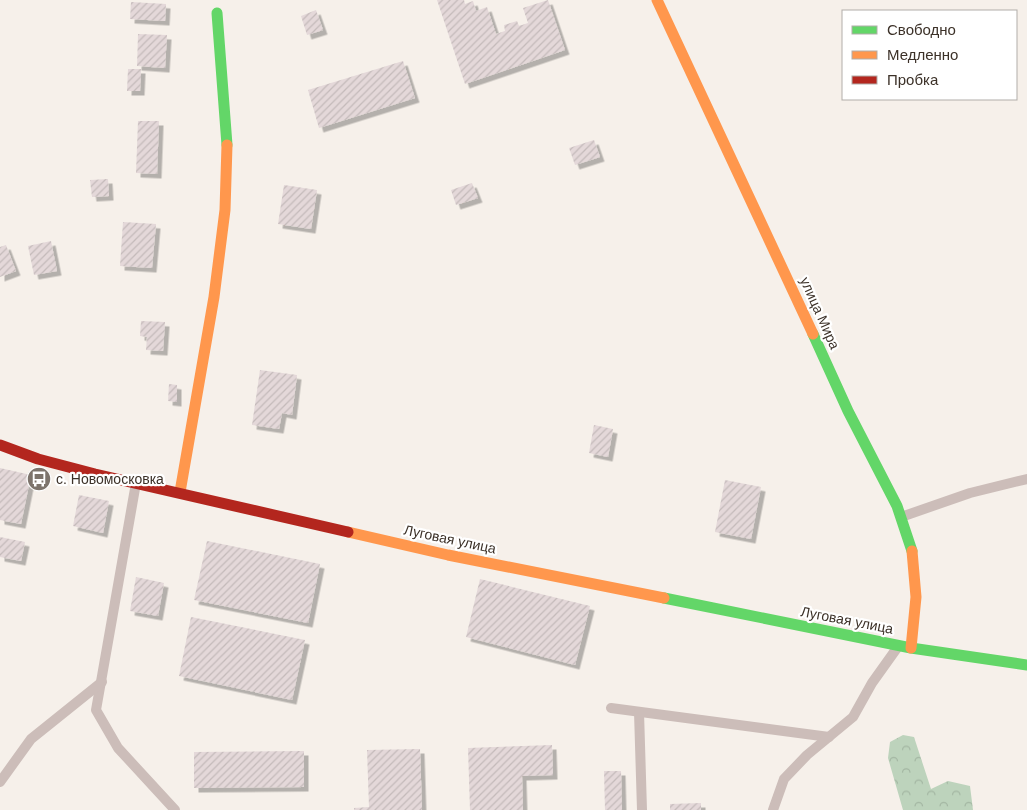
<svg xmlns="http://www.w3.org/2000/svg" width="1027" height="810" viewBox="0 0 1027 810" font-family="Arial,sans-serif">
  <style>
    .forest { fill: url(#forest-crowns) }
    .building { fill: url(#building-hatch); filter: url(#shadow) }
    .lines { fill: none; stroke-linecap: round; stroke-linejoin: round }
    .lane { stroke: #ccbdb9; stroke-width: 10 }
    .fast { stroke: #63d668; stroke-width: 11 }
    .slow { stroke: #ff974d; stroke-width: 11 }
    .jam { stroke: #b3261e; stroke-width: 11 }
    .labels { text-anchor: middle; stroke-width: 4.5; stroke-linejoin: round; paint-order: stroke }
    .street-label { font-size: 14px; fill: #3c3128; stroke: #fff }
    .poi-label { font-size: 14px; fill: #3c3128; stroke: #fff; text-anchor: start }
  </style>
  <defs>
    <pattern id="forest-crowns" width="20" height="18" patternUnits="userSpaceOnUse" patternTransform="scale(1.25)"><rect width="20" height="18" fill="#bdd3bc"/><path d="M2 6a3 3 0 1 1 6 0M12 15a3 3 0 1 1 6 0" fill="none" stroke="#a3b6a2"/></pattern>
    <pattern id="building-hatch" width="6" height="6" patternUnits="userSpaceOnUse" patternTransform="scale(1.25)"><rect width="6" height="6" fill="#e4d8d9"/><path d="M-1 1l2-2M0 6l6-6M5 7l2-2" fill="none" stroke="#c4baba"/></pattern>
    <filter id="shadow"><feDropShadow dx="4.5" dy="4.5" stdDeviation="0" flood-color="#0004"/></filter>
  </defs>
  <rect width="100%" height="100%" fill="#f6f0ea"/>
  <path class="forest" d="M903,735L914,737L931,789L948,781L970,786L973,810H903L888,758L890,742Z"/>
  <g class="building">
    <path d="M437,0H464L465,4L473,1L476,11L487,7L496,34L505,31L504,25L517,21L519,26L528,23L523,8L548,0L565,50L465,84Z"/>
    <path d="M131,2L166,4L165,21L130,19Z"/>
    <path d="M316,10L323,30L307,35L301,16Z"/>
    <path d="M138,34L167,35L165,68L137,66Z"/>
    <path d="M403,61L415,98L319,128L308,90Z"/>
    <path d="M128,69H141L140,91H127Z"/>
    <path d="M138,121H159L157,174L136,173Z"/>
    <path d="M594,140L600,157L575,165L569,148Z"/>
    <path d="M108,179L109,196L92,197L90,180Z"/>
    <path d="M472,183L478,198L456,205L451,190Z"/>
    <path d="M284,185L317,190L311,229L278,224Z"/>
    <path d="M123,222L156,224L152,268L120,266Z"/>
    <path d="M51,241L57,271L34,275L28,246Z"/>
    <path d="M6,245L16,271L0,277V247Z"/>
    <path d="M141,321L165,322L163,351L146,350L147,337L140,336Z"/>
    <path d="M260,370L297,375L292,415L282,413L279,429L252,425Z"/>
    <path d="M169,384L177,385V402L168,401Z"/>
    <path d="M594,425L613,429L608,457L589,453Z"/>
    <path d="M0,468L31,475L21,524L0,520Z"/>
    <path d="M725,480L761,487L751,539L715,532Z"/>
    <path d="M79,495L109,501L103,533L73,526Z"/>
    <path d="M0,537L25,542L21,561L0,557Z"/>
    <path d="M207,541L320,564L308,623L194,600Z"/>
    <path d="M136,577L164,583L158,616L130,611Z"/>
    <path d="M480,579L590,606L575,665L466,637Z"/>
    <path d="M191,617L305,640L292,700L179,676Z"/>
    <path d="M552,745L553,775L522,776L523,810H470L468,748Z"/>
    <path d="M420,749L422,810H354V808L369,807L367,750Z"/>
    <path d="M304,751V787L194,788V752Z"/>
    <path d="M604,771H621L622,810H605Z"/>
    <path d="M701,803V810H670V804Z"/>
  </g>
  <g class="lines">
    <g class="lane">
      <path d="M136,483L96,710L118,748L175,810"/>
      <path d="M901,517L970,493L1027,479"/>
      <path d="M611,708L829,737"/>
      <path d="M639,712L642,810"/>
      <path d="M0,782L31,739L102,682"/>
      <path d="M773,810L784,779L807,755L853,717L872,683L897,648"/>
    </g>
    <g class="fast">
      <path d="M217,13L227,145"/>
      <path d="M813,334L848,411L897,506L912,551"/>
      <path d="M664,598L911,648L1027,665"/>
    </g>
    <g class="slow">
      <path d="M657,0L813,334"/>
      <path d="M180,492L214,297L225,210L227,145"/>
      <path d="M348,532L448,555L664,598"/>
      <path d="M911,648L916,597L912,551"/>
    </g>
    <path class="jam" d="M0,445L38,459L95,474L348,532"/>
  </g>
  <defs>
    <g id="bus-disc" transform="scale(1.25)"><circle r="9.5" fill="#7d746c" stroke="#fff"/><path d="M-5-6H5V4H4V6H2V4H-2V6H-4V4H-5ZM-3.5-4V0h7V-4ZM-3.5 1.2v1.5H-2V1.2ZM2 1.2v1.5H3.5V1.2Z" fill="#fff"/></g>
  </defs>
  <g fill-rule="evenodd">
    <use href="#bus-disc" x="39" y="479"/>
  </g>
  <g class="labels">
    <g class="street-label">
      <text transform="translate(820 313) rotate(66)" y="5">улица Мира</text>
      <text transform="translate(450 539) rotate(12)" y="5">Луговая улица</text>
      <text transform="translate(847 620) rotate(11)" y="5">Луговая улица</text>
    </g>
    <g class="poi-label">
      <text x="56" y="484">с. Новомосковка</text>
    </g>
  </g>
  <rect x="842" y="10" width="175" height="90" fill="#ffffff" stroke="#b1ada9"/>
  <rect x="852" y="26" width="25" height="8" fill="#63d668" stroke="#b1ada9"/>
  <text x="887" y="35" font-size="15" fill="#3c3128">Свободно</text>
  <rect x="852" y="51" width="25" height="8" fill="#ff974d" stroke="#b1ada9"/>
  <text x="887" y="60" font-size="15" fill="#3c3128">Медленно</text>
  <rect x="852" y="76" width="25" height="8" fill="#b3261e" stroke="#b1ada9"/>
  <text x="887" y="85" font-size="15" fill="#3c3128">Пробка</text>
</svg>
